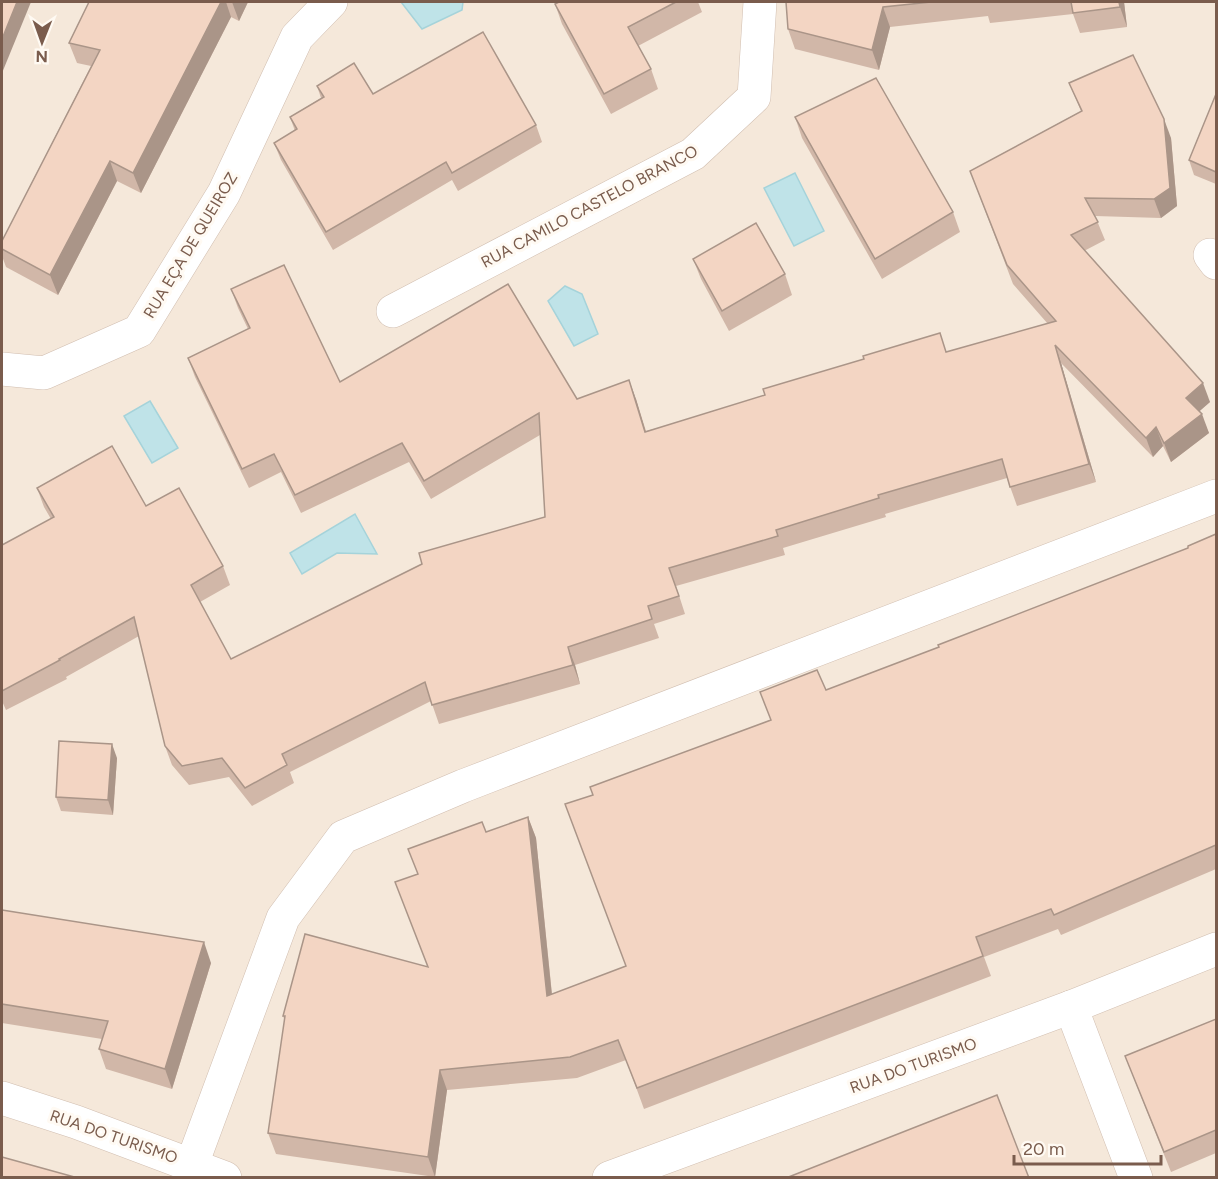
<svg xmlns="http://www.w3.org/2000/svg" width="1218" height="1179" viewBox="0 0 1218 1179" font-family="Figtree,sans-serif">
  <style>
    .residential { fill: #f5e8da }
    .water { fill: #bfe3e8; stroke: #a5d3da; stroke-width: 1.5 }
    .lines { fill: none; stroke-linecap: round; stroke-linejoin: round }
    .minor-casing { stroke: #d1beb0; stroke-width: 34 }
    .minor { stroke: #fff; stroke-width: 33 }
    .wall { fill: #d1b7a8 }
    .shaded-wall { fill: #aa9588 }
    .building { fill: #f3d5c3; stroke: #aa9588; stroke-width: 1.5 }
    .labels { text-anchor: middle; stroke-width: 6; stroke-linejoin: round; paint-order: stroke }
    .street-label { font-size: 16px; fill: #7a5c4d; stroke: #fffaf3 }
  </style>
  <rect width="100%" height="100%" fill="#fdf6ec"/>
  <rect class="residential" x="2" y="2" width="1214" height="1175"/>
  <g class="water">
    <path d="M401,2H463L462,10L422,29Z"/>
    <path d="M795,173L824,231L794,246L764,188Z"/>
    <path d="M565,286L582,294L598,334L574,346L548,301Z"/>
    <path d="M150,401L178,448L152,463L124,416Z"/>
    <path d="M355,514L377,554L337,553L302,574L290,553Z"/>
  </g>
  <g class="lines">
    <g class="minor-casing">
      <g id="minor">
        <path d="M1210,255L1216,263"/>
        <path d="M393,311L693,154L754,97L760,2"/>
        <path d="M2,369L44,373L139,331L224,193L297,37L331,2"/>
        <path d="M1071,1007L1136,1178"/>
        <path d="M2,1098L76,1122L225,1178"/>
        <path d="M192,1164L283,918L343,837L463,786L1216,496"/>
        <path d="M609,1178L1071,1007L1216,949"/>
      </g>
    </g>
    <use href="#minor" class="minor"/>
  </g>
  <g class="wall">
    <path d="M89,2H248L239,21L231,17L141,193L117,181L58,295L6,267L2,256V241L91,66L77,63L69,43Z"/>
    <path d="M559,2H698L702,12L638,46L651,69L658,89L611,114L562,24L555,4Z"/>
    <path d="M786,2H1124L1127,27L1080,33L1073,14L990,23L988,16L890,27L879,70L795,49L788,29Z"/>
    <path d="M1069,83L1171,138L1177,206L1161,218L1095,216L1105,240L1084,251L1210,402L1199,411L1209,433L1171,462L1163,446L1153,457L1061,363L1096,482L1017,506L1007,478L885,514L886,517L783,548L785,555L676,586L685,614L654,624L659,638L575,665L580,684L439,724L431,701L290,772L294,783L252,806L229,777L189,785L172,765L165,746L139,636L66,677L67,679L6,710L2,701V545L51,519L44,507L37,488L146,506L223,566L230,585L200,602L231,659L545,517L540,435L431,499L409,462L301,513L281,472L249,488L195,377L188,358L248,329L238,308L231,289L340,382L577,399H636L646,431L947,352L1048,324L1013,284L970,171L1081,111Z"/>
    <path d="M317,86L373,94L536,125L542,142L458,191L452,180L333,250L281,160L274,143L295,131L290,117L321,98Z"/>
    <path d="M1216,94V184L1194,175L1189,160Z"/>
    <path d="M795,117L953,212L960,232L882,279L802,138Z"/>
    <path d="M693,259L785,274L792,295L729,331L701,279Z"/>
    <path d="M1216,534V869L1061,935L1058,929L984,957L991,976L644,1109L626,1060L577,1078L447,1090L435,1177L276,1154L268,1133L285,1021L283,1016L427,967L486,832L528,817L536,838L552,994L626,966L593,795L770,720L826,690L939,647L1188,548Z"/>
    <path d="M117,758L113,815L61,811L56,797Z"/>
    <path d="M2,910L211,963L172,1089L106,1069L99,1049L102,1039L2,1023Z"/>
    <path d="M1216,1019V1153L1171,1172L1125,1056Z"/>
  </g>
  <g class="shaded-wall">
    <path d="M17,2H31L2,73V39Z"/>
    <path d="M221,2H226L231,17L141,193L133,173Z"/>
    <path d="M232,2H248L239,21Z"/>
    <path d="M1119,2H1124L1127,27L1120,7Z"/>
    <path d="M883,7L890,27L879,70L872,50Z"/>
    <path d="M1164,119L1171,138L1177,206L1161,218L1154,199Z"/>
    <path d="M110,161L117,181L58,295L50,275Z"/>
    <path d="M1055,345L1061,363L1096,482L1089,464Z"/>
    <path d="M629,380L636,399L651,450L645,432Z"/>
    <path d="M1203,383L1210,402L1193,417L1186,398Z"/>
    <path d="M1202,414L1209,433L1171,462L1164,443Z"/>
    <path d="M1156,427L1163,446L1153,457L1146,438Z"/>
    <path d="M568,647L575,665L580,684L573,665Z"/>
    <path d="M112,744L117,758L113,815L108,800Z"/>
    <path d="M528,817L536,838L554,1016L547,996Z"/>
    <path d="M204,942L211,963L172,1089L165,1069Z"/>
    <path d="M440,1070L447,1090L435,1177L428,1157Z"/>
  </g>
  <g class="building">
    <path d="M2,2H17L2,39Z"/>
    <path d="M89,2H221L133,173L110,161L50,275L2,249V241L100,50L69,43Z"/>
    <path d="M559,2H676L628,27L651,69L604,94L555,4Z"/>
    <path d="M786,2H931L883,7L872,50L788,29Z"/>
    <path d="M1071,2H1119L1120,7L1073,13Z"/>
    <path d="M483,32L536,125L452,173L446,162L326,232L274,143L297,129L290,117L324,97L317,86L354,63L373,94Z"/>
    <path d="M1133,55L1164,119L1170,188L1154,199L1085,198L1098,222L1071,235L1203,383L1186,398L1202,414L1164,443L1156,427L1146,438L1055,345L1089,464L1010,487L1002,459L878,495L879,498L776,530L778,536L669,568L679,596L648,606L652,619L568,647L573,665L432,705L425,682L282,754L287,765L245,788L222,758L182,766L165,746L134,617L59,659L60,660L2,691V545L54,517L37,488L112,446L146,506L179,488L223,566L191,585L231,659L422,564L419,553L545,517L539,413L424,481L402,443L295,495L274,454L242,469L188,358L250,328L231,289L284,265L340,382L508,284L577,399L629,380L645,432L765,395L763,389L864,359L863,356L940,333L946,352L1056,321L1007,265L970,171L1082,111L1069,83Z"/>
    <path d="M876,78L953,212L875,259L795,117Z"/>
    <path d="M1216,94V172L1189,160Z"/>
    <path d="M756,223L785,274L722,311L693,259Z"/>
    <path d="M1216,534V845L1054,915L1051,909L976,937L983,956L637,1088L618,1040L570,1057L440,1070L428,1157L268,1133L285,1016H283L305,934L428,967L395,882L418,874L408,849L482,822L486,832L528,817L547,996L626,966L565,804L593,795L590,787L771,720L760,692L817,670L826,690L939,647L938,645L1188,548V546Z"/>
    <path d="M59,741L112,744L108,800L56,797Z"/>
    <path d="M2,910L204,942L165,1069L99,1049L108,1021L2,1004Z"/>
    <path d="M1216,1019V1130L1164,1152L1125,1056Z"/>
    <path d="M997,1095L1029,1178H786Z"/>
    <path d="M2,1157L78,1178H2Z"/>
  </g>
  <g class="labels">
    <g class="street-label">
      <text transform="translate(589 206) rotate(-28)" y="6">RUA CAMILO CASTELO BRANCO</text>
      <text transform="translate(190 245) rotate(-59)" y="6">RUA EÇA DE QUEIROZ</text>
      <text transform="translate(913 1065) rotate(-20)" y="6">RUA DO TURISMO</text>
      <text transform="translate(114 1136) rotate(19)" y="6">RUA DO TURISMO</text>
    </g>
  </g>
  <rect width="1218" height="1179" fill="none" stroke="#7a5c4d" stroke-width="6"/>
  <g transform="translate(42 42) rotate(181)" stroke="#fffaf3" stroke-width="4.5" paint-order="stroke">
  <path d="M0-4.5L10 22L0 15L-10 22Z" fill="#7a5c4d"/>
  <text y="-9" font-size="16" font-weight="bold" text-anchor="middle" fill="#7a5c4d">N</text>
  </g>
  <path d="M1014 1155v9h147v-9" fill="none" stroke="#7a5c4d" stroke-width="3"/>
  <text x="1023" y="1155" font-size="18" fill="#7a5c4d" stroke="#fffaf3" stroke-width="4.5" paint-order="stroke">20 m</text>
</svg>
